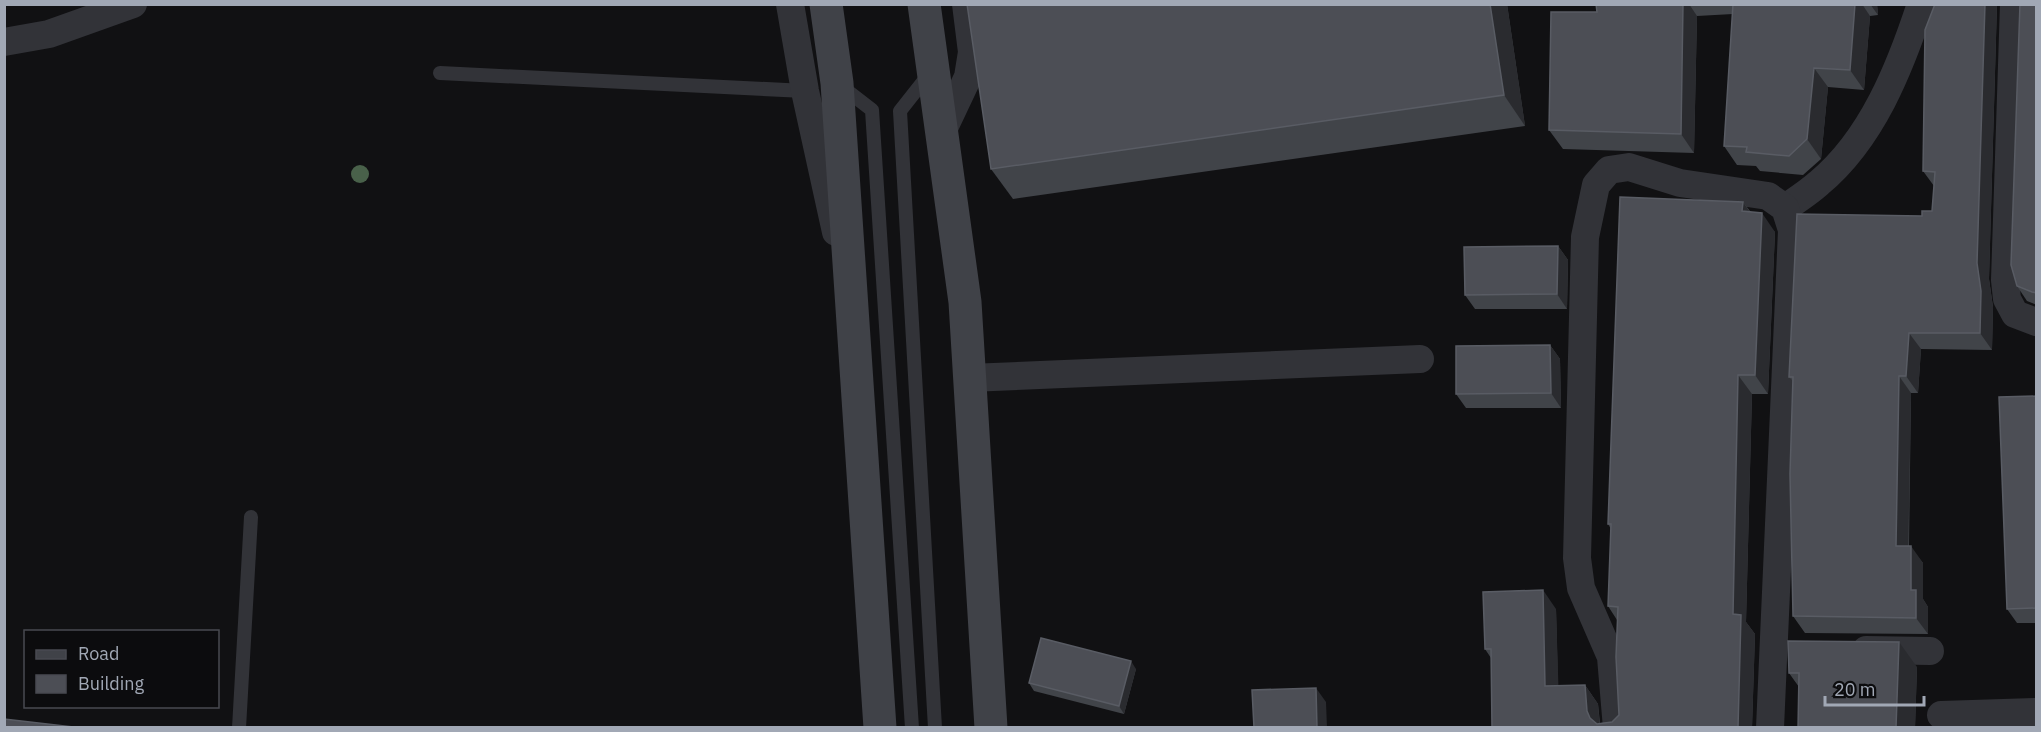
<svg xmlns="http://www.w3.org/2000/svg" width="2041" height="732" viewBox="0 0 2041 732" font-family="'IBM Plex Sans',sans-serif">
  <style>
    .lines { fill: none; stroke-linecap: round; stroke-linejoin: round }
    .service { stroke: #323338; stroke-width: 14 }
    .minor { stroke: #323338; stroke-width: 28 }
    .secondary { stroke: #404248; stroke-width: 33 }
    .tree { fill: #49614a }
    .wall { fill: #414449 }
    .shaded-wall { fill: #2a2b2f }
    .building { fill: #4c4e55; stroke: #595c64; stroke-width: 1.5 }
  </style>
  <rect width="100%" height="100%" fill="#111113"/>
  <g class="lines">
    <g class="service">
      <path d="M440,73L805,91"/>
      <path d="M930,73L900,111L935,728"/>
      <path d="M841,86L872,110L912,728"/>
      <path d="M239,728L251,517"/>
    </g>
    <g class="minor">
      <path d="M790,4L805,91L836,232"/>
      <path d="M2014,4L2005,280L2007,299L2015,314L2036,322"/>
      <path d="M4,42L49,34L133,4"/>
      <path d="M942,132L968,77L972,52L966,4"/>
      <path d="M1785,208C1797,200 1809,192 1819,183C1872,139 1900,68 1921,4"/>
      <path d="M969,378L1420,359"/>
      <path d="M1866,650L1930,651"/>
      <path d="M1941,715L2036,712"/>
      <path d="M1617,728L1611,657L1581,588L1577,558L1585,237L1596,185L1609,170L1629,167L1680,183L1768,196L1785,208L1792,230L1770,728"/>
    </g>
    <g class="secondary">
      <path d="M826,4L837,83L880,728"/>
      <path d="M924,4L965,302L991,728"/>
    </g>
  </g>
  <circle class="tree" cx="360" cy="174" r="9"/>
  <g class="wall">
    <path d="M1507,4L1525,126L1013,199L991,169Z"/>
    <path d="M1596,4H1877L1878,15L1870,16L1864,90L1828,87L1821,159L1803,175L1760,171L1756,166L1737,165L1724,146L1733,14L1697,16L1694,153L1563,149L1549,130L1597,12Z"/>
    <path d="M1935,4H1997L1989,279L1993,307L1992,350L1921,349L1918,393H1911L1909,546L1923,563V599L1928,607V634L1805,633L1793,616V381L1789,377L1922,216L1932,211L1934,186L1923,171Z"/>
    <path d="M2037,4V305L2027,301L2017,286Z"/>
    <path d="M1743,202L1750,211L1775,232L1768,394H1752L1746,622L1755,634L1752,728H1492L1491,658L1485,649L1556,609L1558,685H1585L1598,704L1600,723L1612,722L1619,715L1617,620L1608,606L1611,529L1608,524Z"/>
    <path d="M1558,246L1568,260L1567,309H1475L1465,295Z"/>
    <path d="M1550,345L1560,359L1561,408H1466L1456,394Z"/>
    <path d="M2037,396V623H2017L2007,609Z"/>
    <path d="M1917,667L1915,728H1798L1799,687L1789,673Z"/>
    <path d="M1136,669L1124,714L1034,691L1029,683Z"/>
  </g>
  <g class="shaded-wall">
    <path d="M1490,4H1507L1525,126L1504,95Z"/>
    <path d="M1683,4H1689L1697,16L1694,153L1681,134Z"/>
    <path d="M1855,4H1862L1870,16L1864,90L1850,70Z"/>
    <path d="M1870,4H1877L1878,15Z"/>
    <path d="M1985,4H1997L1989,279L1993,307L1992,350L1980,333L1977,263Z"/>
    <path d="M1814,68L1828,87L1821,159L1807,139Z"/>
    <path d="M1743,202L1756,221L1742,211Z"/>
    <path d="M1762,213L1775,232L1768,394L1755,375Z"/>
    <path d="M1558,246L1568,260L1567,309L1557,294Z"/>
    <path d="M1909,333L1921,349L1918,393L1906,376Z"/>
    <path d="M1550,345L1560,359L1561,408L1551,393Z"/>
    <path d="M1738,375L1752,394L1746,622L1755,634L1752,728H1738L1733,614Z"/>
    <path d="M1899,376L1911,393L1908,563L1896,546Z"/>
    <path d="M1911,546L1923,563V599L1928,607V634L1916,618L1911,590Z"/>
    <path d="M1543,590L1556,609L1559,705L1545,686Z"/>
    <path d="M1899,642L1917,667L1915,728H1896Z"/>
    <path d="M1131,661L1136,669L1124,714L1119,706Z"/>
    <path d="M1585,685L1598,704L1600,728L1590,718L1587,711Z"/>
    <path d="M1316,688L1326,702L1327,728H1317Z"/>
  </g>
  <g class="building">
    <path d="M967,4H1490L1504,95L991,169Z"/>
    <path d="M1596,4H1683L1681,134L1549,130L1551,12H1597Z"/>
    <path d="M1733,4H1855L1850,70L1814,68L1807,139L1789,156L1746,152L1747,147L1724,146Z"/>
    <path d="M1935,4H1985L1977,263L1981,291L1980,333H1909L1906,376H1899L1896,546H1911V590H1916V618L1793,616L1790,474L1793,377H1789L1797,214L1922,216V211H1932L1935,172L1923,171L1925,30Z"/>
    <path d="M2020,4H2037V293L2032,292L2017,286L2011,265Z"/>
    <path d="M1620,197L1743,202L1742,211L1762,213L1755,375H1738L1733,614L1741,615L1738,728H1492L1491,649H1485L1483,592L1543,590L1545,686L1585,685L1587,711L1590,718L1597,724L1612,722L1619,715L1616,657L1618,607L1608,606L1611,524H1608Z"/>
    <path d="M1558,246L1557,294L1465,295L1464,247Z"/>
    <path d="M1550,345L1551,393L1456,394V346Z"/>
    <path d="M2037,396V608L2007,609L1999,397Z"/>
    <path d="M1041,638L1131,661L1119,706L1029,683Z"/>
    <path d="M1788,641L1899,642L1896,728H1798L1799,673H1789Z"/>
    <path d="M1316,688L1317,728H1254L1252,690Z"/>
    <path d="M4,719L82,728H4Z"/>
  </g>
  <rect width="2041" height="732" fill="none" stroke="#a1a8b5" stroke-width="12"/>
  <rect x="24" y="630" width="195" height="78" fill="#0c0c0e" stroke="#484a51" stroke-width="1.5"/>
  <rect x="36" y="650" width="30" height="9" fill="#404248" stroke="#484a51" stroke-width="1.5"/>
  <text x="78" y="660" font-size="18" fill="#a1a8b5">Road</text>
  <rect x="36" y="675" width="30" height="18" fill="#4c4e55" stroke="#484a51" stroke-width="1.5"/>
  <text x="78" y="690" font-size="18" fill="#a1a8b5">Building</text>
  <path d="M1825 696v9h99v-9" fill="none" stroke="#a1a8b5" stroke-width="3"/>
  <text x="1834" y="696" font-size="18" fill="#a1a8b5" stroke="#0c0c0e" stroke-width="4.5" paint-order="stroke">20 m</text>
</svg>
